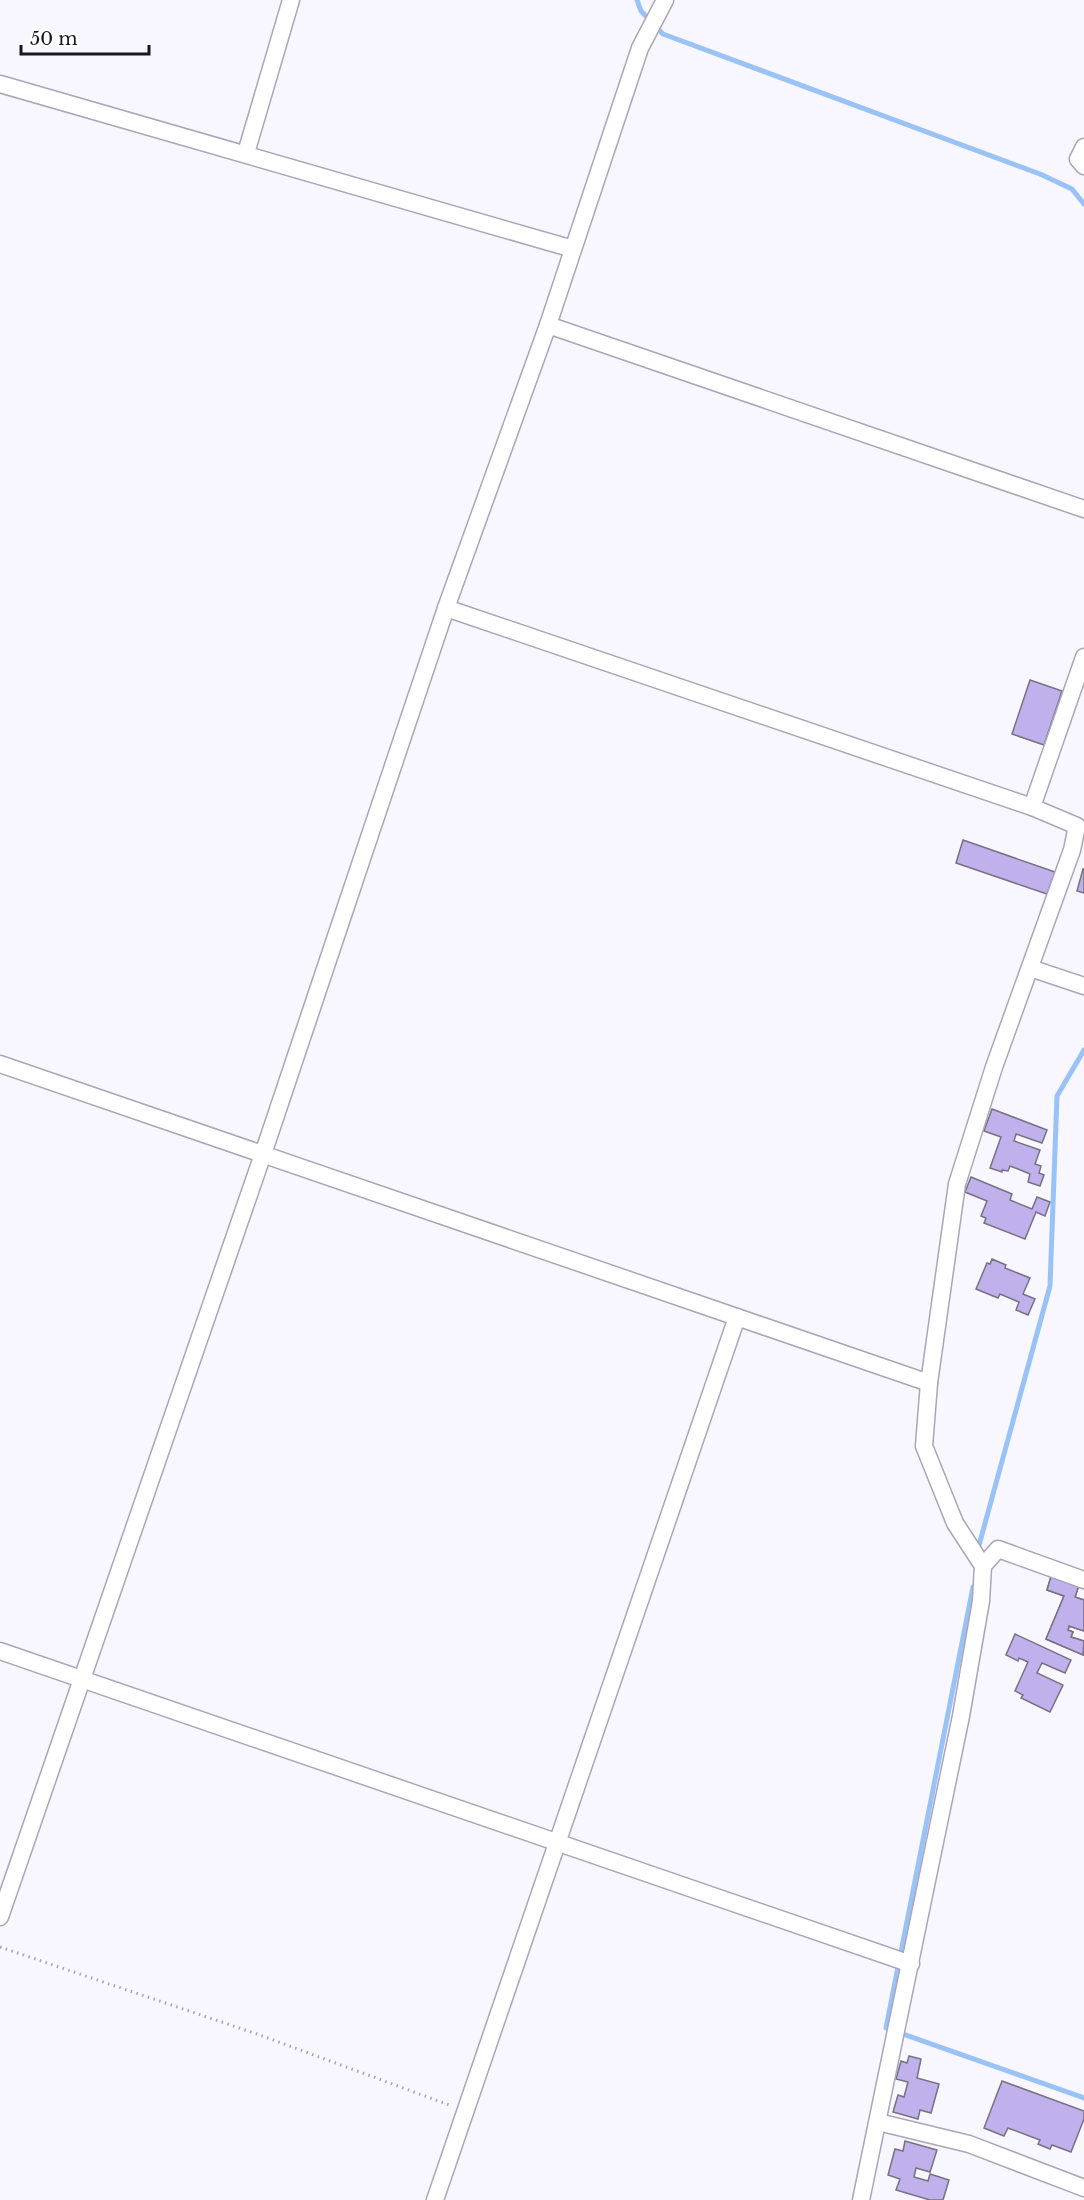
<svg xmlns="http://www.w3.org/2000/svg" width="1084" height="2200" viewBox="0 0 1084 2200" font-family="'Libre Baskerville',serif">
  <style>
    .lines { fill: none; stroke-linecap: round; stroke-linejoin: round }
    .stream { stroke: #99c3f6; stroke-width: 5 }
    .building { fill: #c0b1ed; stroke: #767283; stroke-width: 1.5 }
    .street-casing { stroke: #aaa6b8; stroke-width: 19 }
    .path { stroke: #a6a5ac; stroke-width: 3; stroke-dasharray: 1.5 4.5; stroke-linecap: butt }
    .street { stroke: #fff; stroke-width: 16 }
  </style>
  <rect width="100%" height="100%" fill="#f8f6fe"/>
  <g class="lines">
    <g class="stream">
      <path d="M637,0L641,11L663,34L1040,174L1072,189L1084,204"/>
      <path d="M978,1549L1050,1286L1057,1096L1084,1050"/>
      <path d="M973,1587L886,2028L1084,2098"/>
    </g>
  </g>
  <g class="building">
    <path d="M1030,680L1062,691L1044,745L1012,734Z"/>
    <path d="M963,840L1055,872L1047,894L956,863Z"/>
    <path d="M1083,869L1084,870V893L1077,891Z"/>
    <path d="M992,1109L1047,1130L1042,1143L1016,1134L1014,1141L1040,1150L1035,1164L1041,1166L1039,1173L1044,1175L1040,1186L1028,1182L1030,1174L1018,1169L1010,1166L1008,1171L1002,1170V1172L990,1168L1001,1137L984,1131Z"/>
    <path d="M971,1177L1012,1194L1010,1200L1032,1209L1037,1197L1050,1202L1045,1216L1036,1212L1025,1239L984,1223L986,1218L981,1216L987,1201L965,1192Z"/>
    <path d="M992,1259L1006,1265L1005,1268L1030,1278L1023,1294L1035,1299L1028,1315L1016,1310L1019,1302L1000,1294L998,1298L976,1289L987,1263L990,1264Z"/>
    <path d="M1052,1573L1080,1582L1075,1597L1084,1600V1631L1069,1626L1068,1630L1073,1632L1071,1637L1084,1641L1083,1655L1046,1639L1064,1596L1047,1590Z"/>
    <path d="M1052,1573L1080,1582L1075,1597L1084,1600V1631L1069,1626L1068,1630L1073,1632L1071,1637L1084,1641L1083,1655L1046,1639L1064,1596L1047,1590Z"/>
    <path d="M1015,1634L1071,1660L1065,1673L1042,1663L1037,1673L1063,1685L1050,1712L1021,1698L1023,1695L1015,1691L1028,1662L1019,1658L1018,1661L1006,1655Z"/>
    <path d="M909,2056L921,2059L917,2078L939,2084L931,2113L920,2110L918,2119L893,2112L898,2095L904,2097L908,2082L896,2079L901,2061L907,2063Z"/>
    <path d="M1002,2081L1084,2111V2119L1071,2152L1052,2145L1050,2149L1038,2144L1040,2140L1008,2128L1004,2136L984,2128Z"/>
    <path d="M905,2141L937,2150L930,2172L916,2168L914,2177L928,2181L930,2174L949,2180L943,2200H930L896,2190L900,2179L888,2175L895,2149L903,2151Z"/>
  </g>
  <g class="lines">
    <g class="street-casing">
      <g id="street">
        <path d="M0,84L573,249"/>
        <path d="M1084,147L1078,159L1084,166"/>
        <path d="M246,153L291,0"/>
        <path d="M548,325L1084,509"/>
        <path d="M446,608L1032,807L1077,826L1072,850L994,1067L957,1184L929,1383L924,1446L955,1523L983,1566L981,1601L961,1716L861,2200"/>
        <path d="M1032,807L1084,657"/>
        <path d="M1030,968L1084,986"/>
        <path d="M0,1064L929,1383"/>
        <path d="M983,1566L998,1549L1084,1580"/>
        <path d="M0,1651L911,1964"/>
        <path d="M0,1917L263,1154L446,608L548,325L640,48L665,0"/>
        <path d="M878,2122L969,2144L1084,2188"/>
        <path d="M435,2200L737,1317"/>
      </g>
    </g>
    <path class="path" d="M0,1947L257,2034L452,2106"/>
    <use href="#street" class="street"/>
  </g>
  <path d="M21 45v9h128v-9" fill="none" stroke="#19181e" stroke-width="3"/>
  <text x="30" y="45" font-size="18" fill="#19181e" stroke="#ffffff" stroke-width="4.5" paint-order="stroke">50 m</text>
</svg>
